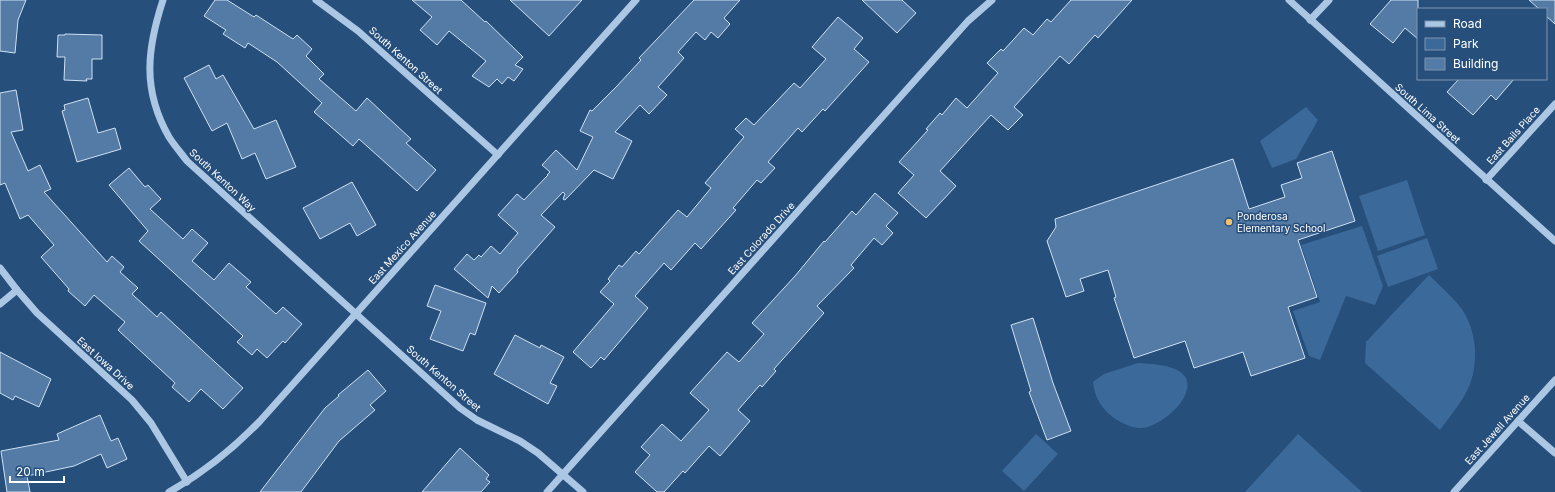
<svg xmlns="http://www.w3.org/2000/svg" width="1555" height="492" viewBox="0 0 1555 492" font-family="Inter,sans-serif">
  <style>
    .green { fill: #3b6999 }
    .building { fill: #537ba6; stroke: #cee1f3 }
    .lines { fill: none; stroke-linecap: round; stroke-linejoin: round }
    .minor { stroke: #abc7e4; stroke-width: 7 }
    .poi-dot { fill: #ecc471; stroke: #274f7c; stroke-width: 1.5 }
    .labels { text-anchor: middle; stroke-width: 3; stroke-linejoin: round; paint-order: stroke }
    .street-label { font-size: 10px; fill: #fff; stroke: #274f7c }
    .poi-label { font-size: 10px; fill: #fff; stroke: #274f7c; text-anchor: start }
  </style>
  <rect width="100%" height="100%" fill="#274f7c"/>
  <g class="green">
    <path d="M1306,107L1318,120L1296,159L1272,168L1260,141Z"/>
    <path d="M1407,180L1425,235L1378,251L1359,196Z"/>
    <path d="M1362,226L1383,286L1375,305L1346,296L1320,360L1309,356L1293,311L1320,302L1301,245Z"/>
    <path d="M1427,238L1438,269L1388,287L1377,256Z"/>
    <path d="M1429,275C1439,285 1452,296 1461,308C1476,329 1479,359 1470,384C1464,400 1450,416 1440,430L1365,363L1366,342Z"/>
    <path d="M1138,363C1150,364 1165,364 1177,370C1207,385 1166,426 1142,428C1134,429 1121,423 1114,418C1101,408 1095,398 1093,382L1104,374Z"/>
    <path d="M1036,434L1058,454L1024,491L1002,471Z"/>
    <path d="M1298,434L1362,492H1245Z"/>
  </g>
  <g class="building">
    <path d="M0,0H26L18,20L15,53L0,51Z"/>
    <path d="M215,0H227L254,17L256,15L293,39L297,35L312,49L306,56L324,74L319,79L356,111L367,98L411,139L406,143L436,170L417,191L359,139L353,146L314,112L322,103L277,62L248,43L245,48L223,34L226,30L204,16Z"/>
    <path d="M412,0H461L485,22L486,21L523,57L515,65L523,69L514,81L508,77L502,84L497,79L489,87L472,76L486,61L449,31L437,45L420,30L432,17Z"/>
    <path d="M510,0H582L549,36Z"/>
    <path d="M694,0H740L724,18L730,24L718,38L711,32L705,40L696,32L678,52L684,58L658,87L667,95L649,114L640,105L615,132L632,141L613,179L594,170L565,200L563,199L565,194L563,192L541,215L555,227L517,270L518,272L499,293L492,286L488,298L454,269L467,254L474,260L479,255L481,257L491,246L500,254L518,233L498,215L517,194L524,200L548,175H547L550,172L542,165L556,150L577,170L593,137L580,131L590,110L592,111L617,86L641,60L639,58Z"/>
    <path d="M862,0H902L916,13L897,33Z"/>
    <path d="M1071,0H1132L1098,38L1095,35L1069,64L1060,56L1014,107L1023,115L1008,130L991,115L940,171L956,186L926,218L898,193L914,175L899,162L928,130L926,129L940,113L942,115L956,98L967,108L998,73L987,63L1001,49L1003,51L1024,28L1033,35L1047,19L1051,22Z"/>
    <path d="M1391,0H1418V39L1405,28L1393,43L1370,24Z"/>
    <path d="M1529,0H1555V24L1546,16V9H1539Z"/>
    <path d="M838,17L863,38L854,49L869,62L825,111L823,109L802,132L798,128L768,162L775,168L761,183L757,180L733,208L736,210L701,249L695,243L671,270L664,263L635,296L648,308L604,360L601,357L591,368L573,352L614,304L600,292L610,281L608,279L619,265L622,267L636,251L639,254L678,210L687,217L711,188L705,183L744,137L735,129L746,118L754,125L794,83L800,88L826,59L812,47Z"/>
    <path d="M65,34L102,35V59H92V79H86L87,81L64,80L65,57H57L58,35H65Z"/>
    <path d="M209,65L216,79L223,75L254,129L276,120L296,167L266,179L255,153L242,159L227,123L212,131L184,78Z"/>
    <path d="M1459,79H1514L1496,100L1491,95L1473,115L1447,92Z"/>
    <path d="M16,90L23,130L11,132L28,171L40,165L51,189L44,192L107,262L112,256L124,267L120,272L138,288L132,294L157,317L161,312L243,388L223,409L201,389L189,402L172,387L175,383L118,330L125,322L94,295L85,306L68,291L69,289L41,257L54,245L28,215L20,219L5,183L0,185V93Z"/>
    <path d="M88,98L98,133L115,128L121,149L77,162L62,111L65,110L64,105Z"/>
    <path d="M1332,151L1355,221L1298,240L1317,297L1288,307L1305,358L1251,376L1243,352L1194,368L1185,341L1134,358L1114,298L1116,297L1108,270L1080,279L1084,291L1066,297L1047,241L1056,227L1055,219L1233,159L1249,209L1285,197L1281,185L1302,178L1297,163Z"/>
    <path d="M129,168L145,187L148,185L161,199L150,209L183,239L192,229L208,243L192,261L214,280L229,263L251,282L246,287L276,314L283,307L302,324L285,343L283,341L267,358L257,349L252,355L237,342L243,336L139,241L148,231L109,185Z"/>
    <path d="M352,182L376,225L357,236L350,223L320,239L303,208Z"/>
    <path d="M875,193L898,213L886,226L893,233L882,245L874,238L851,265L854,268L817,306L824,313L774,369L776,371L762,387L760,385L738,410L750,421L720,456L709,446L685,473L683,471L664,492H657L635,472L650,455L641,447L662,424L681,441L709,410L690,393L727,352L739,362L764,334L752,323L795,276L824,241L825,242L852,211L856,215Z"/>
    <path d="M435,285L486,303L475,335L470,333L463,351L430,339L441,311L427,306Z"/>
    <path d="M1033,318L1053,383L1071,431L1047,440L1029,392L1031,391L1011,325Z"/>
    <path d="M515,335L540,348L541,345L564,357L550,383L557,386L548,404L494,374Z"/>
    <path d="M0,352L51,379L39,407L15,396L13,400L0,393Z"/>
    <path d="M368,370L386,391L370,405L375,410L339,441L301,492H260L325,408L339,396L338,395Z"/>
    <path d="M100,415L111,441L118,438L127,459L107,468L101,454L74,466L27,476L30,492H7L1,451L59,440L57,434Z"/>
    <path d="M460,448L489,475L486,479L490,482L481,492H422Z"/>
  </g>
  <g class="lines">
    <g class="minor">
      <path d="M163,0C147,49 142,90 169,137C174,145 181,153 187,161L460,408L477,420L520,441L538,453L583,492"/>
      <path d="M316,0L358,31L498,155"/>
      <path d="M1289,0L1555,241"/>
      <path d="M1310,20L1329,0"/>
      <path d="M1486,180L1555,104"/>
      <path d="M0,268L17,290L37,313L132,400L151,423L187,482"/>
      <path d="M0,304L17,290"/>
      <path d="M1518,421L1555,453"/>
      <path d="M169,492C203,473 232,450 260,421L636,0"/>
      <path d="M547,492L968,21L992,0"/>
      <path d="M1454,492L1555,380"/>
    </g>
  </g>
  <circle class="poi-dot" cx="1229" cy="222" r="4"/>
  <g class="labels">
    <g class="street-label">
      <text transform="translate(406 60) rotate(42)" y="4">South Kenton Street</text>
      <text transform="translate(1428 113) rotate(42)" y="4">South Lima Street</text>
      <text transform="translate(1513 135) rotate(-48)" y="4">East Bails Place</text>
      <text transform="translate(223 180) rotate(43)" y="4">South Kenton Way</text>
      <text transform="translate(761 238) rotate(-48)" y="4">East Colorado Drive</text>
      <text transform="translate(402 247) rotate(-48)" y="4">East Mexico Avenue</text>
      <text transform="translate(106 363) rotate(42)" y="4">East Iowa Drive</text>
      <text transform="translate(444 378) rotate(41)" y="4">South Kenton Street</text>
      <text transform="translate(1497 429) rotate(-48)" y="4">East Jewell Avenue</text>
    </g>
    <g class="poi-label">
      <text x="1237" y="220">Ponderosa<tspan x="1237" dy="12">Elementary School</tspan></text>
    </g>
  </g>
  <rect x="1417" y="8" width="130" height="72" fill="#274f7c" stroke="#7d95b0"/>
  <rect x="1425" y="21" width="20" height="6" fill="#abc7e4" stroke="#7d95b0"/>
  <text x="1453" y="28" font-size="12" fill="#ffffff">Road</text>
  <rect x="1425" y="38" width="20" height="12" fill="#3b6999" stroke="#7d95b0"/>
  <text x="1453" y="48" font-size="12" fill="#ffffff">Park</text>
  <rect x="1425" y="58" width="20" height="12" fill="#537ba6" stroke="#7d95b0"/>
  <text x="1453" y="68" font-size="12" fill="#ffffff">Building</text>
  <path d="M10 476v6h54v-6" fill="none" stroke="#ffffff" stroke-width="2"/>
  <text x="16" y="476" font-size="12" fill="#ffffff" stroke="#274f7c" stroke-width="3" paint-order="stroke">20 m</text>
</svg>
